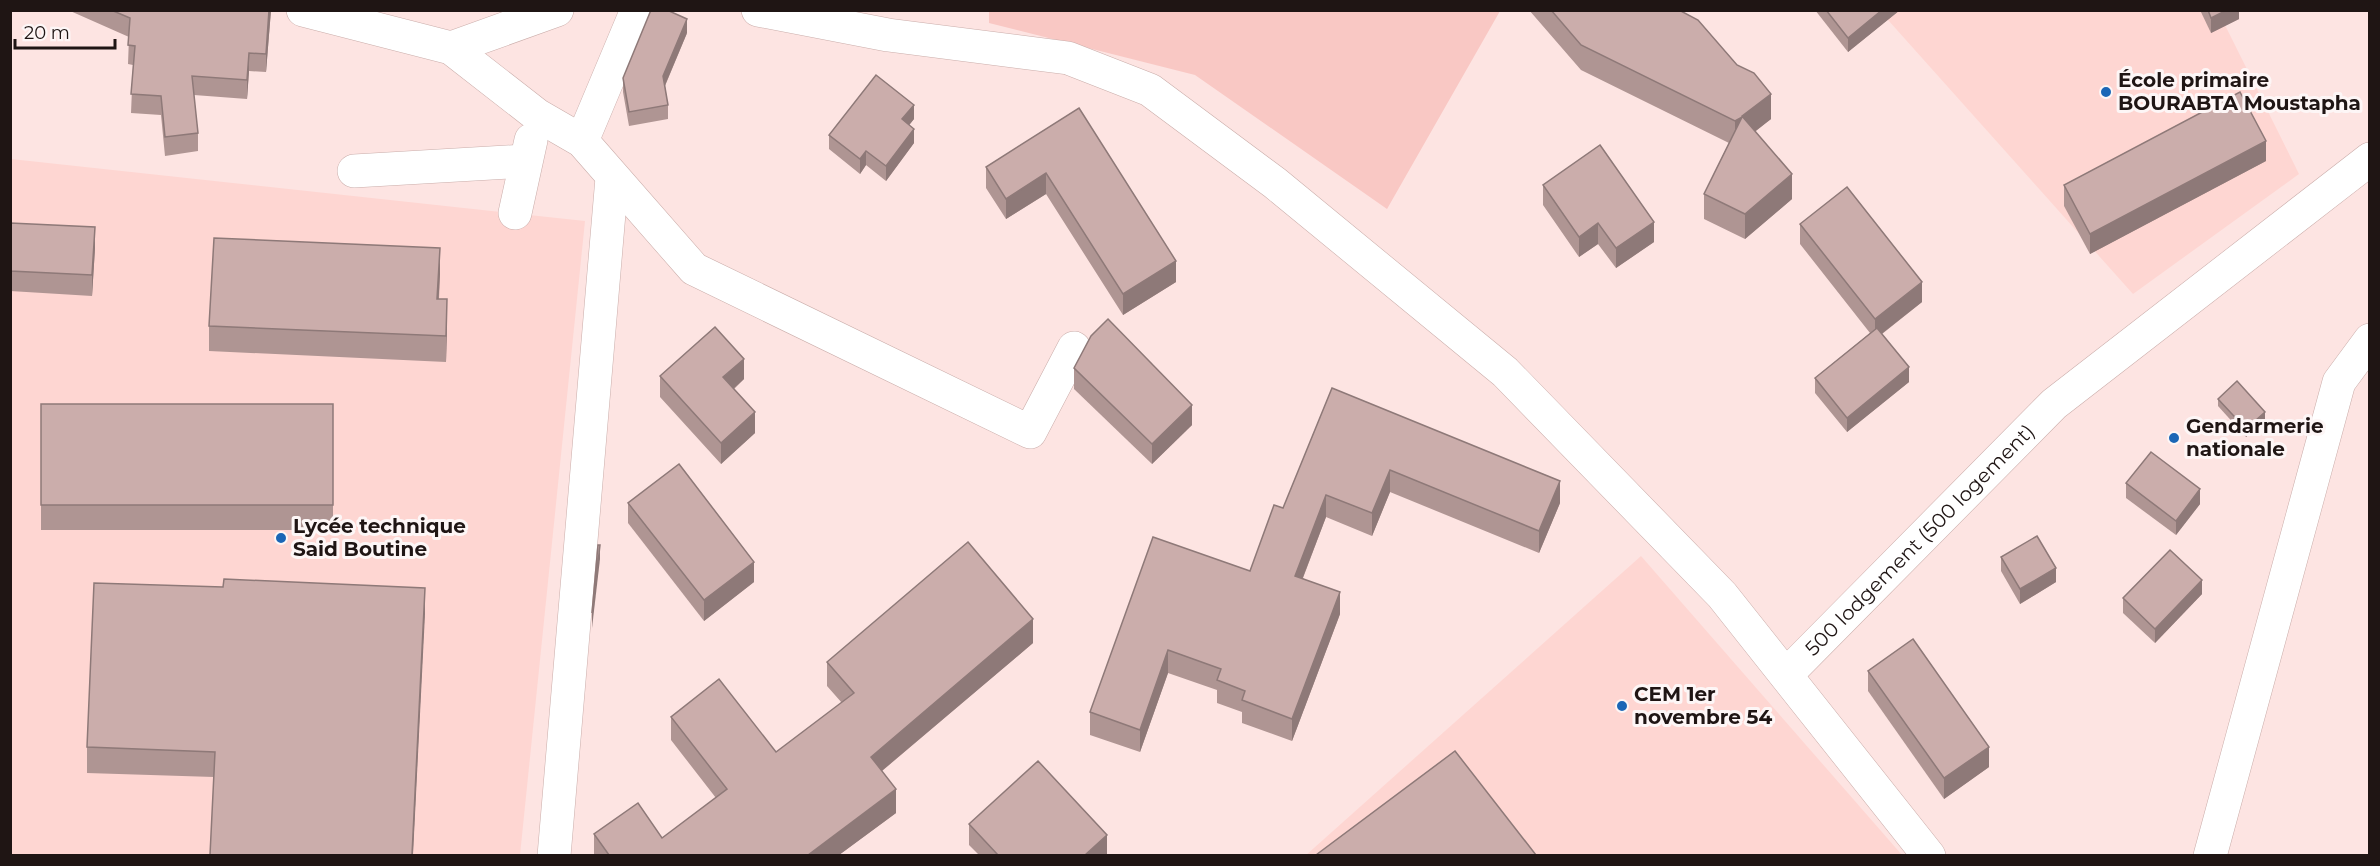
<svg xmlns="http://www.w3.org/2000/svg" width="2380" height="866" viewBox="0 0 2380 866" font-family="Montserrat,sans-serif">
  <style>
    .built { fill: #fed6d2 }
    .green { fill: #f9c8c4 }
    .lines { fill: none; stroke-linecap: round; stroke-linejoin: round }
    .street-casing { stroke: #caadaa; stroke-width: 34 }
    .street { stroke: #fff; stroke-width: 33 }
    .wall { fill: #af9593 }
    .shaded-wall { fill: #8e7978 }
    .building { fill: #cbadab; stroke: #8e7978; stroke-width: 1.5 }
    .poi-dot { fill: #1b66b6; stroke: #fdf6f6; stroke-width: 2 }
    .labels { text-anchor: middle; stroke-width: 6; stroke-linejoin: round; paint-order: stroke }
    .poi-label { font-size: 20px; font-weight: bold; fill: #1f1514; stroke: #fdf6f6; text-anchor: start }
    .street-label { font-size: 20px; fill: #1f1514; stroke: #fdf6f6 }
  </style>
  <rect width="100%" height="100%" fill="#fde4e2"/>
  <g class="built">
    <path d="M1880,11H2218L2299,174L2133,294Z"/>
    <path d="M11,159L585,221L520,855L11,856Z"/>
    <path d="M1641,556L1902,855L1305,856Z"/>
  </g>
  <path class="green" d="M989,11H1500L1387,209L1195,75L989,23Z"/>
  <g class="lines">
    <g class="street-casing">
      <g id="street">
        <path d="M303,10L451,48L537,115L582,141L694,269L1030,432L1074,348"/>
        <path d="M758,10L888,35L1068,58L1150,90L1275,183L1505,372L1722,595L1929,856"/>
        <path d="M451,48L557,10"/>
        <path d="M582,141L637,10"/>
        <path d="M354,171L525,161"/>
        <path d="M515,213L531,140"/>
        <path id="s1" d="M1786,675L2054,404L2370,159"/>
        <path d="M554,856L612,178"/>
        <path d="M2210,856L2339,382L2370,340"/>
      </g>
    </g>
    <use href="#street" class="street"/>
  </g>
  <g class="wall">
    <path d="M68,10H271L266,72L249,71L247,99L194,95L198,133V151L165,156L161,115L131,113L133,65L128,64L129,37Z"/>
    <path d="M1529,10H1679L1771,119L1755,131L1792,199L1745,239L1704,219V194L1729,143L1581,70Z"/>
    <path d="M1815,10H1900L1848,52Z"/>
    <path d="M2200,10H2239V19L2211,33Z"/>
    <path d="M687,33L665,86L668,105V119L629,126L623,92V78Z"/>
    <path d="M1079,108L1176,282L1123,315L1046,194L1006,219L986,188V167Z"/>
    <path d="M914,119L909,125L914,143L886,181L866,165L860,174L829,149V135Z"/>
    <path d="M2266,161L2090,254L2064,206V185Z"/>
    <path d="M1543,185L1654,242L1616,268L1598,244L1579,257L1543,205Z"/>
    <path d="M10,223L95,248L92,296L10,291Z"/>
    <path d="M1800,224L1922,302L1882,334L1909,382L1847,432L1815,393V378L1870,333L1800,244Z"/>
    <path d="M440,274L439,299L447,325L446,362L209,351V326Z"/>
    <path d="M1074,368L1192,425L1152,464L1074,389Z"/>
    <path d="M660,376L744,379L734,389L755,433L721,464L660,397Z"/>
    <path d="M1332,388L1560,503L1539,553L1390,492L1372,536L1326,517L1303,578L1340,614L1292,741L1242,723V712L1217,703V690L1168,673L1140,752L1090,735V712L1250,571L1283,508Z"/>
    <path d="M2218,399L2265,419L2246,437L2218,406Z"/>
    <rect x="41" y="404" width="292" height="126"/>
    <path d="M2126,483L2200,504L2176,535L2126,498Z"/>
    <path d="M628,503L754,582L704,621L628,523Z"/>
    <path d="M2001,557L2056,582L2020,604L2001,571Z"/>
    <path d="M2202,594L2155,643L2123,613V598Z"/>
    <path d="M425,614L214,777L87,773V747Z"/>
    <path d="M1033,643L882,771L896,813L839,855H594V834L662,838L716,798L671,740V717L776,752L842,703L827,686V662Z"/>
    <path d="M1868,671L1989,767L1944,799L1868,691Z"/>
    <path d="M969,824L1107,855H979L969,845Z"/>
  </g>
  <g class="shaded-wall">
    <path d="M269,10H271L266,72V54Z"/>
    <path d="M1882,10H1900L1848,52V38Z"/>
    <path d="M2227,10H2239V19L2211,33V18Z"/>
    <path d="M687,19V33L663,90V76Z"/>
    <path d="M249,53V71L247,99V80Z"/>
    <path d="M1771,94V119L1742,142V116Z"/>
    <path d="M914,105V119L902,134V119Z"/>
    <path d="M1742,117L1735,147V121Z"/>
    <path d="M914,129V143L886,181V166Z"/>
    <path d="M2266,141V161L2090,254V234Z"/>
    <path d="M866,151V165L860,174V159Z"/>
    <path d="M1046,173V194L1006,219V199Z"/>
    <path d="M1792,174V199L1745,239V214Z"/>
    <path d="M1654,222V242L1616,268V248Z"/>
    <path d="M1598,223V244L1579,257V237Z"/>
    <path d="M95,227V248L92,296V275Z"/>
    <path d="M440,248V274L437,324V299Z"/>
    <path d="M1176,261V282L1123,315V294Z"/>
    <path d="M1922,282V302L1875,339V319Z"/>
    <path d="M447,299V325L446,362V336Z"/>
    <path d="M744,359V379L723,398V377Z"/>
    <path d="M1909,367V382L1847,432V418Z"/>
    <path d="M1192,405V425L1152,464V444Z"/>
    <path d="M755,412V433L721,464V443Z"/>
    <path d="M2265,412V419L2246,437V429Z"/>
    <path d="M1390,470V492L1372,536V513Z"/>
    <path d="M1560,481V503L1539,553V531Z"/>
    <path d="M2200,489V504L2176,535V521Z"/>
    <path d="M1326,495V517L1295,598V576Z"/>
    <path d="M600,545V559L592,628V613Z"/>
    <path d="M754,562V582L704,621V600Z"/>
    <path d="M2056,568V582L2020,604V589Z"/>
    <path d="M2202,580V594L2155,643V629Z"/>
    <path d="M425,588V614L413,855H412Z"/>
    <path d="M1340,592V614L1292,741V719Z"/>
    <path d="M1033,619V643L871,780V757Z"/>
    <path d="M1168,650V673L1140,752V730Z"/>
    <path d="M1989,747V767L1944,799V778Z"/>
    <path d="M896,789V813L839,855H808Z"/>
    <path d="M1107,835V855H1085Z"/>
  </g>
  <g class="building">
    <path d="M111,10H269L266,54L249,53L247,80L192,76L198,133L165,137L161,96L131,94L135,46L128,45L130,18Z"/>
    <path d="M651,10H667L687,19L663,76L668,105L629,112L623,78Z"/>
    <path d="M1551,10H1679L1698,20L1737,65L1754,73L1771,94L1742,116L1792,174L1745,214L1704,194L1742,117L1735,121L1581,45Z"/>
    <path d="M1826,10H1882L1848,38Z"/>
    <path d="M2208,10H2227L2211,18Z"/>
    <path d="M876,75L914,105L902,119L914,129L886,166L866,151L860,159L829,135Z"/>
    <path d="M2240,92L2266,141L2090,234L2064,185Z"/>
    <path d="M1079,108L1176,261L1123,294L1046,173L1006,199L986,167Z"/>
    <path d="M1600,145L1654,222L1616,248L1598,223L1579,237L1543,185Z"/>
    <path d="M1847,187L1922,282L1875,319L1800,224Z"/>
    <path d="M10,223L95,227L92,275L10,271Z"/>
    <path d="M214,238L440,248L437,299H447L446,336L209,326Z"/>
    <path d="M1108,319L1192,405L1152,444L1074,368L1091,336Z"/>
    <path d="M715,327L744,359L723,377L755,412L721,443L660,376Z"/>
    <path d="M1877,328L1909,367L1847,418L1815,378Z"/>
    <path d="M2237,381L2265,412L2246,429L2218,399Z"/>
    <path d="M1332,388L1560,481L1539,531L1390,470L1372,513L1326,495L1295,576L1340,592L1292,719L1242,700L1245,691L1217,680L1221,669L1168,650L1140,730L1090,712L1153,537L1250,571L1274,505L1283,508Z"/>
    <rect x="41" y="404" width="292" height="101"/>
    <path d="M2151,452L2200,489L2176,521L2126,483Z"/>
    <path d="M679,464L754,562L704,600L628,503Z"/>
    <path d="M2037,536L2056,568L2020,589L2001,557Z"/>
    <path d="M968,542L1033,619L871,757L896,789L808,855H609L594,834L638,803L662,838L727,789L671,717L719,679L776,752L854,693L827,662Z"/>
    <path d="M598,545H600L592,613Z"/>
    <path d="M2170,550L2202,580L2155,629L2123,598Z"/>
    <path d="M224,579L425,588L412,855H210L215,752L87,747L94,583L223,587Z"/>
    <path d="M1913,639L1989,747L1944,778L1868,671Z"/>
    <path d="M1455,751L1536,855H1316Z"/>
    <path d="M1038,761L1107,835L1085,855H998L969,824Z"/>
  </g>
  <g class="poi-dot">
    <circle cx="2106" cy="92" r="6"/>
    <circle cx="2174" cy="438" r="6"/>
    <circle cx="281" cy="538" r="6"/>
    <circle cx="1622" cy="706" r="6"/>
  </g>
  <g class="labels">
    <g class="poi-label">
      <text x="2118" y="87">École primaire<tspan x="2118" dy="23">BOURABTA Moustapha</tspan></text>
      <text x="2186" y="433">Gendarmerie<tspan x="2186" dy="23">nationale</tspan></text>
      <text x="293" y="533">Lycée technique<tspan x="293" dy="23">Said Boutine</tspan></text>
      <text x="1634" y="701">CEM 1er<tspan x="1634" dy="23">novembre 54</tspan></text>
    </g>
    <g class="street-label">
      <text dy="7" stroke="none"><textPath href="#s1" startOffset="190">500 lodgement (500 logement)</textPath></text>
    </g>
  </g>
  <rect width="2380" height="866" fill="none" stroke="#1f1514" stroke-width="24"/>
  <path d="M15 39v9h100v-9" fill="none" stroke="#1f1514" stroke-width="3"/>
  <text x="24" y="39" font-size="18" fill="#1f1514" stroke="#fdf6f6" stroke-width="4.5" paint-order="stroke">20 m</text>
</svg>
